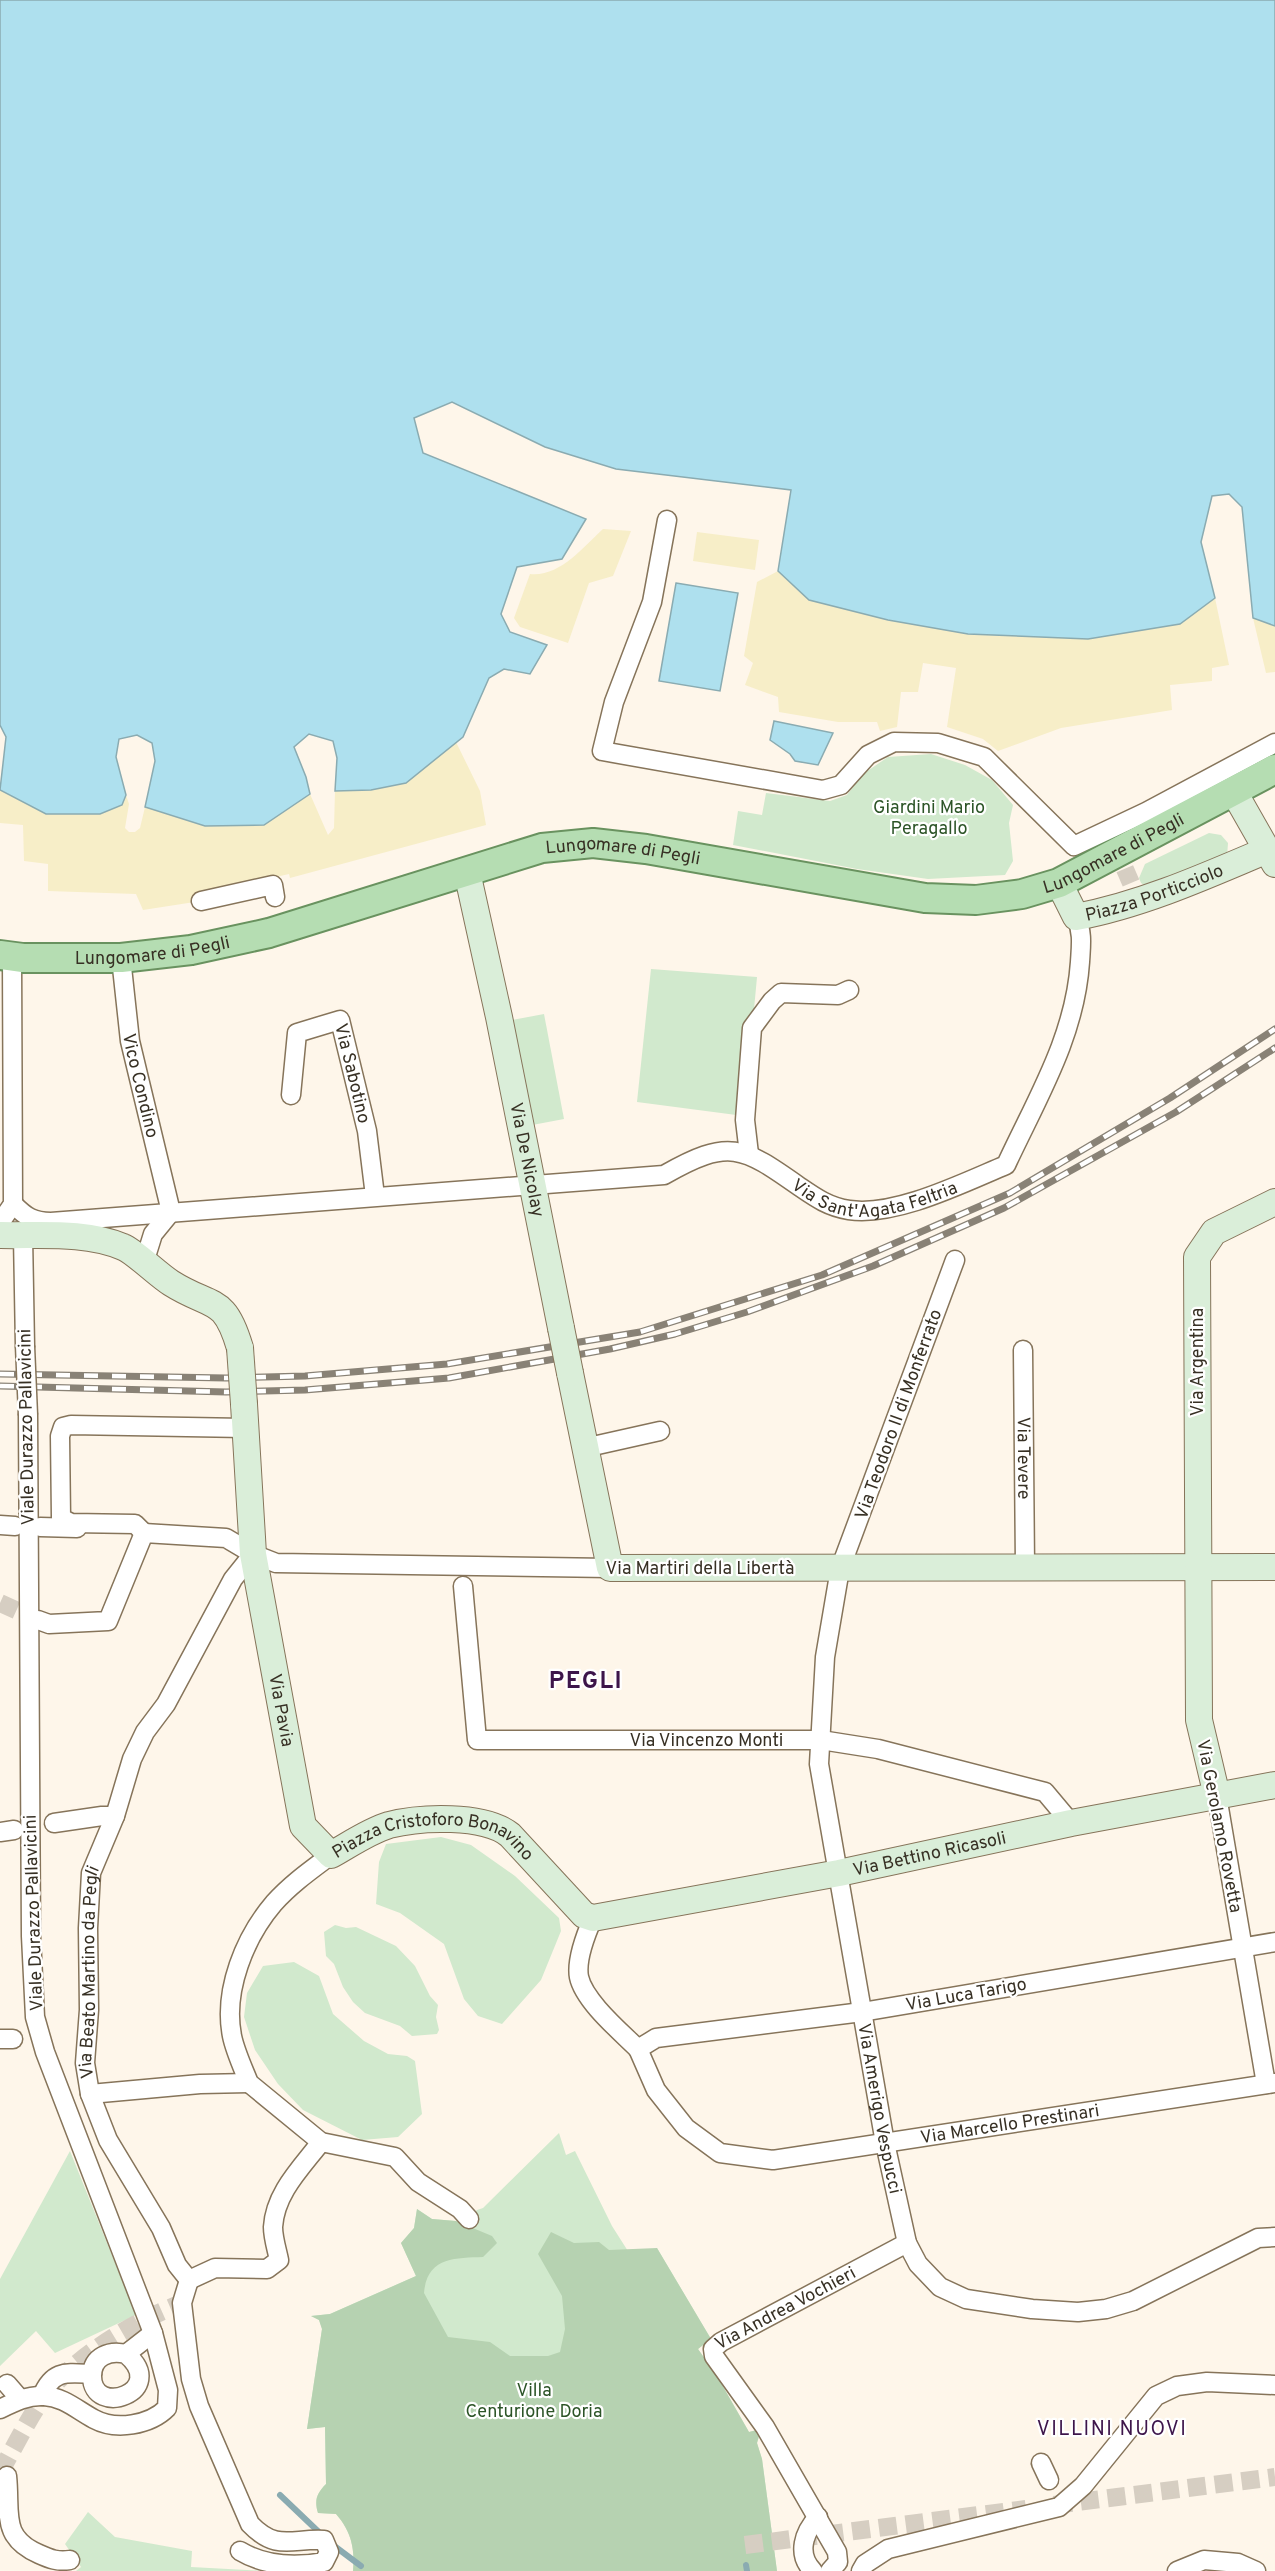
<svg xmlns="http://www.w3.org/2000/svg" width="1275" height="2571" viewBox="0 0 1275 2571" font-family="Overpass,sans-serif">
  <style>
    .green { fill: #d1e9cd }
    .forest { fill: #b6d2b1 }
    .sand { fill: #f7eec8 }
    .water { fill: #aee0ee; stroke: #8aabb1; stroke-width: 1.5 }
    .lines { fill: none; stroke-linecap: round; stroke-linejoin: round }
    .stream { stroke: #8aabb1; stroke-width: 6 }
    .street-tunnel { stroke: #d6cec2; stroke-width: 18; stroke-dasharray: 18 9; stroke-linecap: butt }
    .street-casing { stroke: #86745a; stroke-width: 21 }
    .secondary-casing { stroke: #86745a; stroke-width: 28 }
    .primary-casing { stroke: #69925f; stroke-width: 32 }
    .street { stroke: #fff; stroke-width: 18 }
    .secondary { stroke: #daeed9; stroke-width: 26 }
    .primary { stroke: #b5ddb2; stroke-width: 28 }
    .rail-casing { stroke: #898276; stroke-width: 7 }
    .rail { stroke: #fff; stroke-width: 4.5; stroke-dasharray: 14; stroke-linecap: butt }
    .street-bridge-casing { stroke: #86745a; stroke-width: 21; stroke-linecap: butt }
    .secondary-bridge-casing { stroke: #86745a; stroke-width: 28; stroke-linecap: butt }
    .street-bridge { stroke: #fff; stroke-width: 18 }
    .secondary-bridge { stroke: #daeed9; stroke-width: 26 }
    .labels { text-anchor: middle; stroke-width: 4.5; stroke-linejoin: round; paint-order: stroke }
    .park-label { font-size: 18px; fill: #2c5427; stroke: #fff }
    .street-label { font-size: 18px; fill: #373024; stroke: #fff }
    .neighbourhood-label { font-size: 20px; letter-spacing: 1.5px; fill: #3d154a; stroke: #fff }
    .district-label { font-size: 24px; font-weight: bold; letter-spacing: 1.5px; fill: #3d154a; stroke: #fff }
  </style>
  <rect width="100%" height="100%" fill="#fef6ea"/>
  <g class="green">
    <path d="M931,754L965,765L992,780L1013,805L1009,823L1013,861L1005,875L928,879L857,869L733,845L738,811L762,815L766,793L830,801L847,795L863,774L888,757Z"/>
    <path d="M1209,833L1221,835L1228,843L1227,857L1147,887L1141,883L1139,878L1145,864Z"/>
    <path d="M651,969L757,977L744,1116L637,1102Z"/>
    <path d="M544,1014L564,1119L527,1126L507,1021Z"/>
    <path d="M441,1837L471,1845L515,1876L559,1918L561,1931L541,1980L502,2024L478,2016L464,1999L444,1944L400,1913L376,1904L379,1862L386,1844Z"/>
    <path d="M335,1925L346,1928L356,1927L396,1946L415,1966L430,1996L438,2005L436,2017L439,2030L437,2034L412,2036L400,2026L365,2013L353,2002L343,1987L334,1964L326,1956L324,1932Z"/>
    <path d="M294,1962L319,1976L333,2014L364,2041L388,2054L407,2056L415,2061L422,2114L398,2137L362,2140L303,2110L278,2084L255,2050L244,2017L247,1993L263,1966Z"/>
    <path d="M559,2133L566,2155L575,2151L612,2226L633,2259L657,2248L711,2339L698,2349L717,2376L749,2432L757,2430L759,2436L757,2443L762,2459L777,2571H353C355,2548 351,2531 336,2514L318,2513C314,2500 317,2493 326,2484L325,2427L307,2429L322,2329L319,2320L311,2316L330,2314L416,2276L401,2243L414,2228L417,2209L432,2219L456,2221L461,2225L477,2210L483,2208Z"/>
    <path d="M70,2151L136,2315L55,2353L36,2331L0,2366V2279Z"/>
    <path d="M88,2512L115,2537L192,2551L191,2567L267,2571H76L81,2567L65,2544Z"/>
  </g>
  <path class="forest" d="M417,2209L432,2219L456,2221L492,2236L497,2243L483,2257C455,2258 427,2257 424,2293L448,2337L490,2342L510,2356H548L560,2352L565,2329L562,2296L538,2254L551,2232L574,2243L599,2242L609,2250L657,2248L711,2339L698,2349L717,2376L749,2432L757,2430L759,2436L757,2443L762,2459L777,2571H353C355,2548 351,2531 336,2514L318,2513C314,2500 317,2493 326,2484L325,2427L307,2429L322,2329L319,2320L311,2316L330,2314L416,2276L401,2243L414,2228Z"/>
  <g class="sand">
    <path d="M603,529L631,531L613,576L589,583L568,643L520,627L514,618L530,574C560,577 582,548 603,529Z"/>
    <path d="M697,532L759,540L755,570L693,561Z"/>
    <path d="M778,571L809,600L888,620L968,634L1180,624L1215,598L1229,665L1212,668V681L1170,685L1172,710L1061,728L998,751L983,739L947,727L956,668L923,663L918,692H901L897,727L880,731L877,722H838L779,712L778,697L745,685L753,663L744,656L757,582Z"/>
    <path d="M1253,618L1275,626V672L1266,673Z"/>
    <path d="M456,742L480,791L486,825L290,878L289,874L201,894V901L143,910L136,894L48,891V864L24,861L23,825L0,823V790L46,814H100L122,805L126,795L129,804L125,828L129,832H135L140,828L145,807L205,826L264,825L310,794L328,835L334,828L335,791L371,790L406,783Z"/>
  </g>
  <g class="water">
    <path d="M0,0H1275V626L1253,618L1242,507L1229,494L1212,496L1201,542L1215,598L1180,624L1088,639L968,634L888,620L809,600L778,571L791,490L616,469L545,447L452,402L414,418L423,453L586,519L562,559L517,567L501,614L510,632L547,645L530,674L504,669L489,678L463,737L406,783L371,790L335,791L337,758L333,741L309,734L294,747L306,777L310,794L264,825L205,826L145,807L155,761L152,743L137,735L119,739L116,757L126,795L122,805L100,814H46L0,790L6,737L0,725Z"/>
    <path d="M676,583L738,593L720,691L659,681Z"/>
    <path d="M774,721L833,733L818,765L795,761L790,754L770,740Z"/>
  </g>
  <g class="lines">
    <g class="stream">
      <path d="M280,2495L323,2536"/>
      <path d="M333,2545L361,2566"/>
      <path d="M746,2565L747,2571"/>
    </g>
    <g class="street-tunnel">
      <path d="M1114,844L1131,883"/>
      <path d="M0,1603L38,1620"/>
      <path d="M0,2472C13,2450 25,2425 39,2404C69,2359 133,2322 182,2303"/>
      <path d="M1054,2505L1275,2477"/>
      <path d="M745,2545L1026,2509"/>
    </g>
    <g class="street-casing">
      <g id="street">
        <path d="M667,520L652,602L614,702L602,751L823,790L841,785L868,755L894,742L938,743L984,757L1074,846L1146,812L1275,743"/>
        <path d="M201,901L273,885L275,897"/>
        <path id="s1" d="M121,958L130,1041L171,1212"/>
        <path id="s2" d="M291,1095L297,1033L340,1020L367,1131L375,1196"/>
        <path d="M749,1154L745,1120L752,1028L772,1001L781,993L838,995L849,990"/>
        <path id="s3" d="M13,1204C26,1217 33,1222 51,1222L664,1175C729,1138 742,1146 800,1187C816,1198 829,1207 849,1210C895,1217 963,1183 1006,1165C1037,1098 1075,1037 1080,962C1081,945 1083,933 1076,917"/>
        <path d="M0,1223L13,1204L12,957"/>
        <path d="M23,1236L25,1346"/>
        <path id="s4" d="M955,1260L840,1569L825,1657L819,1764L885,2143L907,2243L918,2264L940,2287L966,2299L1032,2309L1078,2312L1106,2309L1133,2301L1258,2238L1275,2237"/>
        <path d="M144,1263L153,1234L171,1212"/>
        <path id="s5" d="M1023,1350L1025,1567"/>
        <path d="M584,1448L660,1431"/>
        <path d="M0,1525L15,1526"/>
        <path d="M40,1527L77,1528"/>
        <path d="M144,1533L135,1524L71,1523L61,1518L60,1436L63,1427L71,1425L245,1428"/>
        <path id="s6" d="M463,1586L477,1740H821L878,1749L1045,1792L1071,1823"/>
        <path d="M38,1620L49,1624L108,1621L144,1533L226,1538L253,1554L276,1563L610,1568"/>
        <path d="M1217,1796L1266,2084"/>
        <path d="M54,1823L102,1816H115"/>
        <path d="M0,1832L14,1830"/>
        <path d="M331,1855C311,1870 291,1884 274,1903C245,1937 223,1990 232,2036C235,2051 243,2068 249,2083L321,2142L395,2157L418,2182L460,2209L469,2219"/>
        <path d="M593,1918C586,1934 576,1961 579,1977C584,2001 621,2032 638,2049"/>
        <path id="s7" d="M1275,1942L862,2012L656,2038L638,2049L656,2090L686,2128L720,2153L773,2160L1275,2083"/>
        <path d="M0,2039H13"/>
        <path d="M90,2094L200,2084L249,2083"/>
        <path id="s8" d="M189,2280L177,2265L161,2228L108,2140L90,2094L85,2063L89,2010L88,1928L91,1873L115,1816L132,1759L145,1732L166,1704L233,1579L253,1554"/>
        <path d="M189,2280L182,2303L191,2379L199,2406L250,2524C277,2552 292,2538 324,2540L329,2552L324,2562C296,2567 265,2566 240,2551"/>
        <path d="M189,2280L215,2268L267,2269L279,2260C277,2250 273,2238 273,2227C275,2193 301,2168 321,2142"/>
        <path d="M126,2354C170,2391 92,2419 92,2376C92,2356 110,2350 126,2354L153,2333"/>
        <path d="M7,2384L20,2399"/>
        <path d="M42,2396C53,2369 67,2373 92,2374"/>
        <path d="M0,2409C14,2402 28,2395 44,2396C64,2397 77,2410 94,2419C116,2431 150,2425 167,2408L168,2390L153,2333L45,2052L35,2017L31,1936L28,1415"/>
        <path d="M1041,2463L1049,2480"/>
        <path d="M7,2476C11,2513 0,2537 39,2554C50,2559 58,2562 70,2560"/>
        <path d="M813,2571C796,2554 804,2532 818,2517"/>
        <path id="s9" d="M830,2571L838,2562L837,2552L765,2427L714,2356L713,2349L721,2342L907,2243"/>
        <path d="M861,2571L865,2564L888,2549L1059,2507L1083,2486L1156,2396L1177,2386L1207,2382L1275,2385"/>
        <path d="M1177,2571L1204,2560L1238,2563L1256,2571"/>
      </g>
    </g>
    <g class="secondary-casing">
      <g id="secondary">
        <path d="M1234,792L1275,864"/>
        <path id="s10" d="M467,872L499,1017L561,1328"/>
        <path id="s11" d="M1059,883L1076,917C1141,905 1206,876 1267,850"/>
        <path d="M0,1235C40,1236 85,1231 123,1247C134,1251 158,1275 171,1283C212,1309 224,1294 240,1348"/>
        <path d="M570,1373L610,1568L1275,1567"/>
        <path id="s12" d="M244,1404L253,1554L303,1826L331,1855C349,1845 369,1831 389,1825C420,1817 484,1814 510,1835L584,1915L593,1918L839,1873L1071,1823L1275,1785"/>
        <path d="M1217,1796L1199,1720L1197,1257L1214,1232L1275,1202"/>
      </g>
    </g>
    <g class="primary-casing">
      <g id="primary">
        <path id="s13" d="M0,955L23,958H121L191,950L269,933L542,848L593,843L646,849L925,898L976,900L1022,894L1059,883L1275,769"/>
      </g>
    </g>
    <use href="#street" class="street"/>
    <use href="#secondary" class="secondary"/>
    <use href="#primary" class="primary"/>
    <g class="rail-casing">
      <g id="rail">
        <path d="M0,1374L226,1378L305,1376L447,1364L640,1332L822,1275L1010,1193L1170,1098L1275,1029"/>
        <path d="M0,1386L226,1392L305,1390L449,1378L610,1349L675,1334L747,1312L873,1266L1004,1208L1176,1112L1275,1048"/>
      </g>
    </g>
    <use href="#rail" class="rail"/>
    <g class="street-bridge-casing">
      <path id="street-bridge" d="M25,1346L28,1415"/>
    </g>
    <g class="secondary-bridge-casing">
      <g id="secondary-bridge">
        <path d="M561,1328L570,1373"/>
        <path d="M240,1348L244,1404"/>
      </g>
    </g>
    <use href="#street-bridge" class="street-bridge"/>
    <use href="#secondary-bridge" class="secondary-bridge"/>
  </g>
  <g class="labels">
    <g class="park-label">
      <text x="929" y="813">Giardini Mario<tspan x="929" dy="21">Peragallo</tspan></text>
      <text x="534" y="2396">Villa<tspan x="534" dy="21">Centurione Doria</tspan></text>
    </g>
    <g class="street-label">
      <text dy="6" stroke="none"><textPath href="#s13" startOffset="1143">Lungomare di Pegli</textPath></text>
      <text dy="6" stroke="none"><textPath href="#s13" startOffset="639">Lungomare di Pegli</textPath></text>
      <text dy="6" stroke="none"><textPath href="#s11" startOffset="120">Piazza Porticciolo</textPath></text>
      <text dy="6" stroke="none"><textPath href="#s13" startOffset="153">Lungomare di Pegli</textPath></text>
      <text dy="6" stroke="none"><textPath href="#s2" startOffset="162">Via Sabotino</textPath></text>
      <text dy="6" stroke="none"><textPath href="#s1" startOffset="129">Vico Condino</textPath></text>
      <text dy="6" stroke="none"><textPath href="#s10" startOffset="294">Via De Nicolay</textPath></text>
      <text dy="6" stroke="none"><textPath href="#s3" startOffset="888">Via Sant'Agata Feltria</textPath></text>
      <text transform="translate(1197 1362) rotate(-90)" y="6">Via Argentina</text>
      <text transform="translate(898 1414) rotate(-70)" y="6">Via Teodoro II di Monferrato</text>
      <text transform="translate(26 1427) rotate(-91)" y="6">Viale Durazzo Pallavicini</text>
      <text dy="6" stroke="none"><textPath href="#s5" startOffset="108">Via Tevere</textPath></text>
      <text x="700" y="1574">Via Martiri della Libertà</text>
      <text dy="6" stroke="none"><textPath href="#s12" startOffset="309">Via Pavia</textPath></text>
      <text dy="6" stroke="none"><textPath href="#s6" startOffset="384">Via Vincenzo Monti</textPath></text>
      <text transform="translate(1220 1826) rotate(79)" y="6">Via Gerolamo Rovetta</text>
      <text dy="6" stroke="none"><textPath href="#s12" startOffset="1118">Via Bettino Ricasoli</textPath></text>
      <text dy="6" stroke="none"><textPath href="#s12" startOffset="579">Piazza Cristoforo Bonavino</textPath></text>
      <text transform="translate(33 1913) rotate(-92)" y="6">Viale Durazzo Pallavicini</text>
      <text dy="6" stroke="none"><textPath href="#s8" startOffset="334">Via Beato Martino da Pegli</textPath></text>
      <text transform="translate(966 1994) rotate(-10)" y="6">Via Luca Tarigo</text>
      <text dy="6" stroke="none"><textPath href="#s4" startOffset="876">Via Amerigo Vespucci</textPath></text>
      <text dy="6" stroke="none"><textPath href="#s7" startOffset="1076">Via Marcello Prestinari</textPath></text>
      <text dy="6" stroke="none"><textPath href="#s9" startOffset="344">Via Andrea Vochieri</textPath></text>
    </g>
    <g class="neighbourhood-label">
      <text x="1112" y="2435">VILLINI NUOVI</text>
    </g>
    <g class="district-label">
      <text x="586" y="1688">PEGLI</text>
    </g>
  </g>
</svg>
